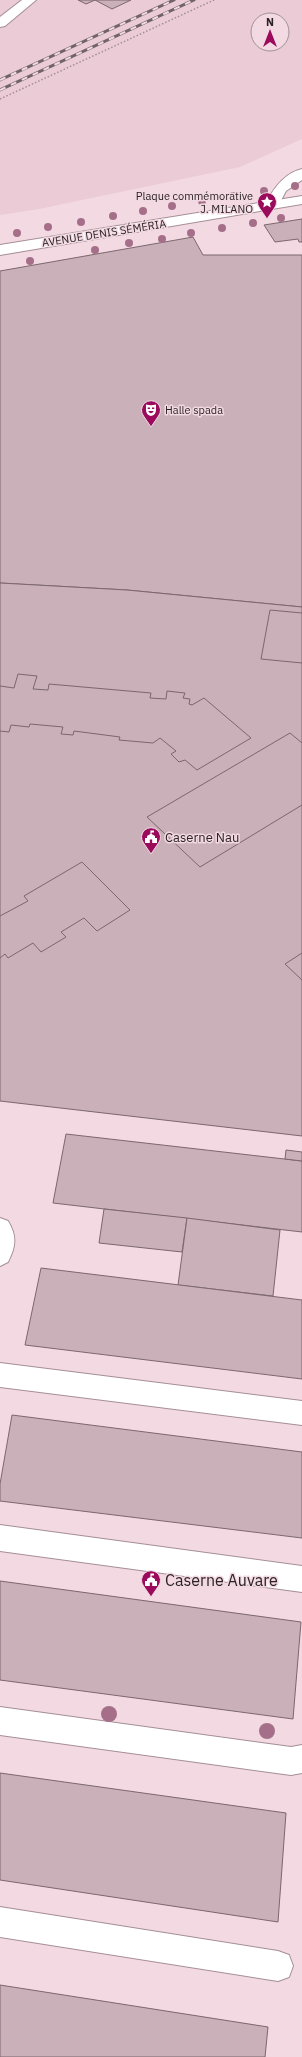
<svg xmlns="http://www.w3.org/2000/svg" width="302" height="2057" viewBox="0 0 302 2057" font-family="'IBM Plex Sans',sans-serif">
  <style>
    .built { fill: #ebcbd5; fill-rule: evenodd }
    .building { fill: #c9b0b9; stroke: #7d676f }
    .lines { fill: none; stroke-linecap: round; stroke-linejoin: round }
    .service-casing { stroke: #a58e96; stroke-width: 2 }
    .tertiary-casing { stroke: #a58e96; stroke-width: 2 }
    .path { stroke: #a28f96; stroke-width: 1.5; stroke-dasharray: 1.5 2; stroke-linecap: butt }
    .service { fill: #fff; fill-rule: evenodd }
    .tertiary { fill: #fff; fill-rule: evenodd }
    .rail-casing { stroke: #716368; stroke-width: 3 }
    .rail { stroke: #f2d9e2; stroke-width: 2; stroke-dasharray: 6; stroke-linecap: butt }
    .tree { fill: #a66f89 }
    .labels { text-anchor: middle; stroke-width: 3; stroke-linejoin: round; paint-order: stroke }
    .far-poi-label { font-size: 11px; fill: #2b2225; stroke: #f2d9e2; text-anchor: end }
    .far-street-label { font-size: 11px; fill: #2b2225; stroke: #f2d9e2 }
    .poi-label { font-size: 13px; fill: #2b2225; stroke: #f2d9e2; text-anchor: start }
    .near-poi-label { font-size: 16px; fill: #2b2225; stroke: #f2d9e2; text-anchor: start }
  </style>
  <rect width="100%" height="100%" fill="#f2d9e2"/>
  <path class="built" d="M0,0H302V139L240,167L39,209L0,215ZM258,20H282V44H258Z"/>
  <g class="building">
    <path d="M78,0H131L112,9L95,0L86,4Z"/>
    <path d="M302,219V242H299L298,239L275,242L264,225Z"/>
    <path d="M193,237L203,255H302V607L127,590L0,583V271Z"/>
    <path d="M0,583L127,590L302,607V1136L0,1101Z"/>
    <path d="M270,610L302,613V663L261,659Z"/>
    <path d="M18,674L37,676L33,689L48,690L49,684L151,693L150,698L166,699L167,691L185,693L183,698L190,699L189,704L192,705L204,698L251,738L197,770L185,760L179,762L171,754L176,751L160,738L153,743L119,740L120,737L74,731L73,735L61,734L63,727L30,724L29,727L11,725L9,732L0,731V686L14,688Z"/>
    <path d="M290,733L302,743V805L200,867L147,817Z"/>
    <path d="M82,862L130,910L97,931L84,918L61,932L66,937L41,952L33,943L8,958L5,954L0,958V916L28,901L24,896Z"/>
    <path d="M302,953V980L285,964Z"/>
    <path d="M66,1134L302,1161V1232L53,1203Z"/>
    <path d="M286,1150L302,1152V1161L285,1159Z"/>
    <path d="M104,1209L187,1218L182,1252L99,1243Z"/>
    <path d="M187,1218L280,1230L273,1296L178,1285Z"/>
    <path d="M41,1268L302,1300V1379L25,1345Z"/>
    <path d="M12,1415L302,1452V1538L0,1501V1484Z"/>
    <path d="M0,1581L301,1622L293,1719L0,1680Z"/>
    <path d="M0,1773L286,1813L278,1922L0,1880Z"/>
    <path d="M0,1985L268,2027L265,2057H0Z"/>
  </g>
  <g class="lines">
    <g class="service-casing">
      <g id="service">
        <path d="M22,0H36L5,26L0,27V17Z"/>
        <path d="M302,169V180L286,191L277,208H267L265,205C273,189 284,173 302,169Z"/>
        <path d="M0,1218L8,1221C17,1236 16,1246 8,1262L0,1266Z"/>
        <path d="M0,1363L302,1401V1425L0,1387Z"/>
        <path d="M0,1525L302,1566V1592L0,1551Z"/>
        <path d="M0,1707L291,1747L302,1745V1773L291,1775L0,1735Z"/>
        <path d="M0,1907L278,1951L289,1955L293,1966L289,1977L278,1981L0,1937Z"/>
      </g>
    </g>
    <g class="tertiary-casing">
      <path id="tertiary" d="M302,196V204L0,255V245Z"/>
    </g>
    <path class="path" d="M0,99L214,0"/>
    <use href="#service" class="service"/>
    <use href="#tertiary" class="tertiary"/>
    <g class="rail-casing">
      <g id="rail">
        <path d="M0,80L174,0"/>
        <path d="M0,90L194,0"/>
      </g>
    </g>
    <use href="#rail" class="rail"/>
  </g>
  <g class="tree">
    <circle cx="295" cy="186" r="4"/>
    <circle cx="264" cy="191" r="4"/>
    <circle cx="233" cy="196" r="4"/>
    <circle cx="202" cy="201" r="4"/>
    <circle cx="172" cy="206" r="4"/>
    <circle cx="143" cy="211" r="4"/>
    <circle cx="113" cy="216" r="4"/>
    <circle cx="281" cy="218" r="4"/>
    <circle cx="81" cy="222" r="4"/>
    <circle cx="253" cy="223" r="4"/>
    <circle cx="48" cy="227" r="4"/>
    <circle cx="222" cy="228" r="4"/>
    <circle cx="17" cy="233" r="4"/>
    <circle cx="191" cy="233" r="4"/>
    <circle cx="162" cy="239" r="4"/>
    <circle cx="129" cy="243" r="4"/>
    <circle cx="95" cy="250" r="4"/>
    <circle cx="30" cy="261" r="4"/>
    <circle cx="109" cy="1714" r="8"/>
    <circle cx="267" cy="1731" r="8"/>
  </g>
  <defs>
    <g id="sight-pin" transform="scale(1)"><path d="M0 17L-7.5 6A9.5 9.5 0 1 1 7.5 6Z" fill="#9a0b5c" stroke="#f2d9e2"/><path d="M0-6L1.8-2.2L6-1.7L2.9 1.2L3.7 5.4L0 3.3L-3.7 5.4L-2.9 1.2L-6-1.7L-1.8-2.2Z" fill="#fff"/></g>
    <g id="theatre-pin" transform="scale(1)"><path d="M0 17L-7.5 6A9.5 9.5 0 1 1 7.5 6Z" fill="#9a0b5c" stroke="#f2d9e2"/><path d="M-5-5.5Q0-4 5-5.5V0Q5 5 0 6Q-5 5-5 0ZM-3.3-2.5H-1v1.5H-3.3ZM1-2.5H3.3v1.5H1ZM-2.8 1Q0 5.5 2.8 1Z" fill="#fff"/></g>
    <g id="civic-pin" transform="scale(1)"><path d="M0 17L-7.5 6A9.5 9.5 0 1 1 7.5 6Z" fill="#9a0b5c" stroke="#f2d9e2"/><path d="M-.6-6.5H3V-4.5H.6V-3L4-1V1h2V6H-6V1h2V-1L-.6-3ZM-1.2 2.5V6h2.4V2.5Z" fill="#fff"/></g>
  </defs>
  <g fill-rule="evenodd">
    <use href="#sight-pin" x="267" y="202"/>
    <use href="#theatre-pin" x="151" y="410"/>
    <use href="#civic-pin" x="151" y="837"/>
    <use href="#civic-pin" x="151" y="1580"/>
  </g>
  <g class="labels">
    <g class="far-poi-label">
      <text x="253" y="200">Plaque commémorative<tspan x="253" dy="13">J. MILANO</tspan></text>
      <text x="165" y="414" text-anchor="start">Halle spada</text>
    </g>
    <g class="far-street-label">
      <text transform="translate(104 233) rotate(-9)" y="4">AVENUE DENIS SÉMÉRIA</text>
    </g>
    <g class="poi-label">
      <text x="165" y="842">Caserne Nau</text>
    </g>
    <g class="near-poi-label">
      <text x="165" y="1586">Caserne Auvare</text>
    </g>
  </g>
  <g transform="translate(270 32)"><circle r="19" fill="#f2d9e2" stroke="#a29096"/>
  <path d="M0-3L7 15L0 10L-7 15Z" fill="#9a0b5c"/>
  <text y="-6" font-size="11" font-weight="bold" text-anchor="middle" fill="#2b2225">N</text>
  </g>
</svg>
